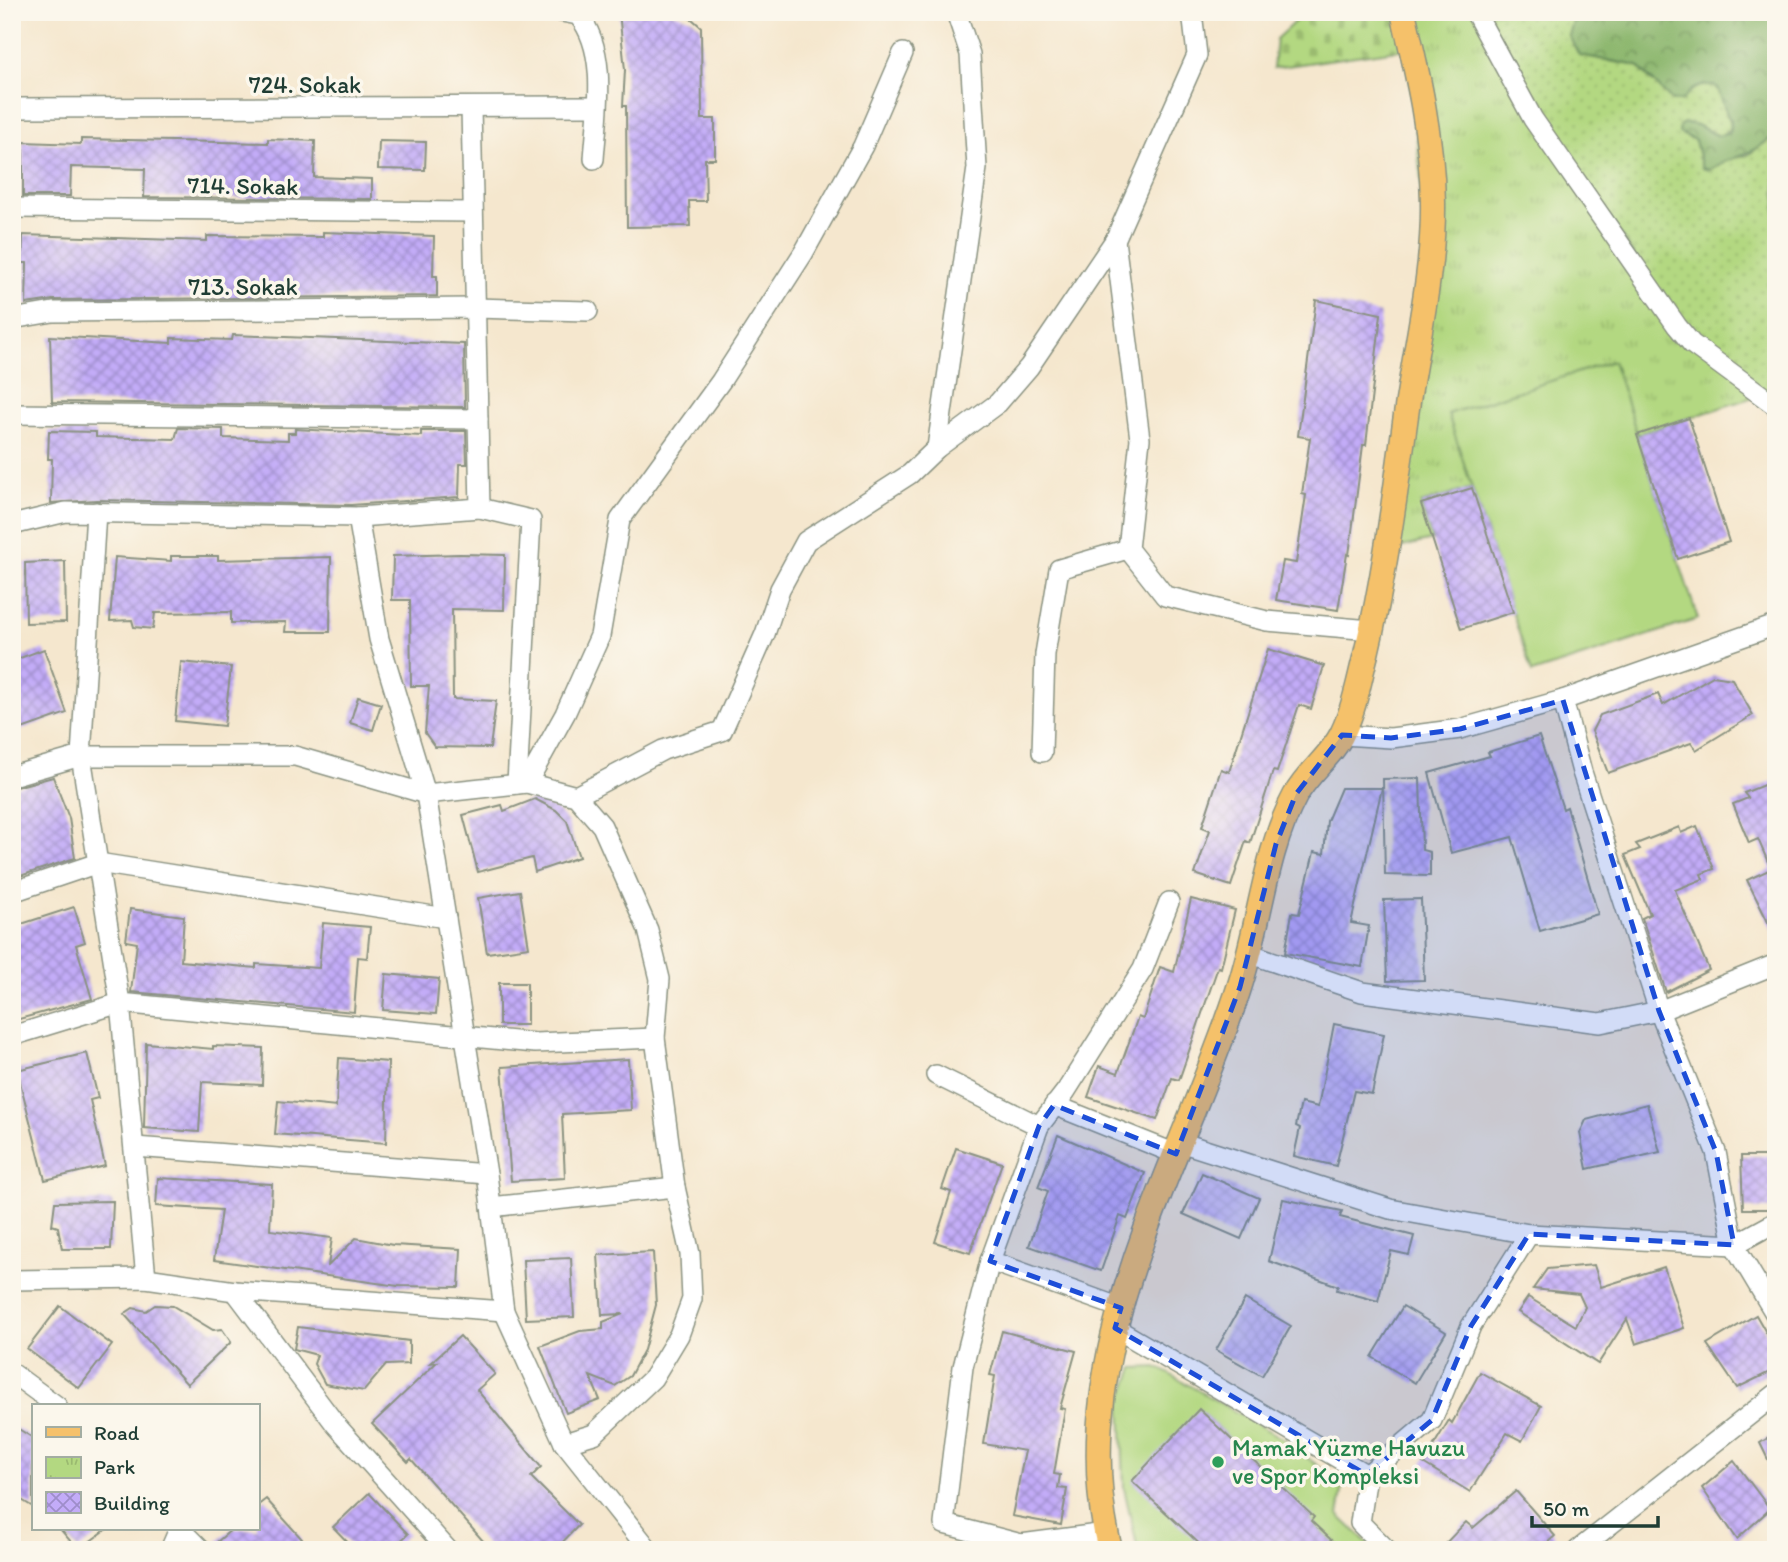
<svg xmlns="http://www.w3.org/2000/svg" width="1788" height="1562" viewBox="0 0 1788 1562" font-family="Itim,sans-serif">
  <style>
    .grass { fill: url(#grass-dots); stroke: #698a5a; stroke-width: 2 }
    .forest { fill: url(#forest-crowns); stroke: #567a52; stroke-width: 2 }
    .cemetery { fill: url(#cemetery-stones); stroke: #698a5a; stroke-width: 2 }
    .park { fill: url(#park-tufts); stroke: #698a5a; stroke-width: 2 }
    .garden { fill: #b3d881; stroke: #698a5a; stroke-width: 2 }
    .building { fill: url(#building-cross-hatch) }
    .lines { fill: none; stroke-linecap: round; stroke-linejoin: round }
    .minor-casing { stroke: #8a9281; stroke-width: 22 }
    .major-casing { stroke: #8a9281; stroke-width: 27 }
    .minor { stroke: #fff; stroke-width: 19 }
    .major { stroke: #f5c16b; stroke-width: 24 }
    .marked { fill: #1d4ed8; fill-opacity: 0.2; stroke: #1d4ed8; stroke-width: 5; stroke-dasharray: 14 9; stroke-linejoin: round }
    .leisure-dot { fill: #2e9e5b; stroke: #fbf7ec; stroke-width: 2.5 }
    .labels { text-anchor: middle; stroke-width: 7; stroke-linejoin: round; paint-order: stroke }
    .street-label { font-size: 24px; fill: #1f3d34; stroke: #fbf7ec }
    .leisure-label { font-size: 24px; fill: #27864d; stroke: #fbf7ec; text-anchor: start }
  </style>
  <defs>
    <pattern id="grass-dots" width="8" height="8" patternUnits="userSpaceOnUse" patternTransform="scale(1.75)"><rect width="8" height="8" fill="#b3d881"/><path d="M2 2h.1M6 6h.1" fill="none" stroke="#9aba70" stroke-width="1.8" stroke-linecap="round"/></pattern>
    <pattern id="forest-crowns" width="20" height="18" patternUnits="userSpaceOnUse" patternTransform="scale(1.75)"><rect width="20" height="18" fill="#8eb86f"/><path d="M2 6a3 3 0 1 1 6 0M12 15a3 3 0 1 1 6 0" fill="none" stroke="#73975c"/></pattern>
    <pattern id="cemetery-stones" width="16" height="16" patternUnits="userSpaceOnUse" patternTransform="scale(1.75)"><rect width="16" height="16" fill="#b3d881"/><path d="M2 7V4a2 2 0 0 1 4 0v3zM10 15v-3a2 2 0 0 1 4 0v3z" fill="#9aba70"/></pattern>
    <pattern id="park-tufts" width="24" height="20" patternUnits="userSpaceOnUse" patternTransform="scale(1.75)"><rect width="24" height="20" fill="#b3d881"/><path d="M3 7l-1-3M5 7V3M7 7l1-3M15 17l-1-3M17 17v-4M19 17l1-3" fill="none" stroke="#9aba70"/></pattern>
    <pattern id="building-cross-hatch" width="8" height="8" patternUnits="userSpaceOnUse" patternTransform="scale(1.75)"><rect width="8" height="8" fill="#c3acf8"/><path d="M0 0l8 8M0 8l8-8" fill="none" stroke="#9e8dca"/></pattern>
  </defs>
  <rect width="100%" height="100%" fill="#fbf7ec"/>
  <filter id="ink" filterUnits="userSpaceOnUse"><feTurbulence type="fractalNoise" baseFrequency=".0143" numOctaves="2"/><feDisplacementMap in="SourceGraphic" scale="14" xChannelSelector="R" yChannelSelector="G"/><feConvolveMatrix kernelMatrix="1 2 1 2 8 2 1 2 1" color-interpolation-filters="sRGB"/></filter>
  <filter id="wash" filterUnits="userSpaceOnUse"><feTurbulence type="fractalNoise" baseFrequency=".00686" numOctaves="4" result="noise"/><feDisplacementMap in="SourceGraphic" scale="28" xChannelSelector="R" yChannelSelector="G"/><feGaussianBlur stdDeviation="1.57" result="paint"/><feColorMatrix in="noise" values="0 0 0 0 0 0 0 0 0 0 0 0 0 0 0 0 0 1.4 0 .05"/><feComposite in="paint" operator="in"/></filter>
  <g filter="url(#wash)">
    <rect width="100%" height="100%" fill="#f5e7ce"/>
    <path class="grass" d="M1475,12H1576L1569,36L1609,61L1638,66L1652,82L1688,92L1700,85H1714L1723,97L1732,128L1719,136L1694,124L1683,135L1695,140L1701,165L1748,155L1770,139L1776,140V406L1692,344Z"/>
    <path class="forest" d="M1576,12H1776V140L1769,139C1751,156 1729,157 1709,170L1702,168L1695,140L1679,133L1680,125L1684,123L1694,124L1719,136L1729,133L1731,121C1722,110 1724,96 1714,85C1700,85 1691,87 1683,100L1672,101L1638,66L1579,55L1569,36Z"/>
    <path class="cemetery" d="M1305,12H1403L1411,48L1273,68L1276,39Z"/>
    <path class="park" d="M1403,12H1475L1677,326L1763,394L1637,435L1613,361L1448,414L1472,488L1421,504L1432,540L1386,551L1429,256Z"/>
    <g class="garden">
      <path d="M1613,361L1698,619L1532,673L1448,414Z"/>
      <path d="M1157,1367L1283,1439L1343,1485L1338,1515L1375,1550H1138L1124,1488L1121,1402L1134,1368Z"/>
    </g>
    <g id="blocks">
      <g class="building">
        <path d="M619,12H670L692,19L701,27L702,119H715V159H705L706,201H689L690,226L627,227L626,106H623L625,70Z"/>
        <path d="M81,139L268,143V139L315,141L314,177L372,179V199L144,197L145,169L71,167L70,196H23V142L81,144Z"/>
        <path d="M379,141L426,142L425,170L378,169Z"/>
        <path d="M323,232L434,236L433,276H437V296L53,300L26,304L27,263H22L23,235L207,241V236L323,237Z"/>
        <path d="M1316,300L1381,314L1366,445H1363L1349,555L1347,554L1338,610L1276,600L1283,561L1296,563L1306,495L1302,494L1310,438L1298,436Z"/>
        <path d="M233,335L464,344L465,407L52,402L50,336L171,343V338L232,340Z"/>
        <path d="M1689,418L1729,542L1678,559L1637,435Z"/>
        <path d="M178,428L223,429V438L288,440V433H295V429L421,436V431H466L467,464H460L459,497L351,505L96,500L51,503L52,459H48L49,431L96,432V437L175,439Z"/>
        <path d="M1472,488L1513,612L1461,629L1421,504Z"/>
        <path d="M460,554L505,555L504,610L452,609L453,699L496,701L490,748L435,747L425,733L429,686H411L410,600H392L393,556Z"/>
        <path d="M171,556H218V560L331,557L330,632H285L286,622L231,623V612L155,613L153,629L134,627L132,620L110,621L115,557L171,561Z"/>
        <path d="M65,561L66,622L26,623L25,563Z"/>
        <path d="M44,649L67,713L19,730L12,711V661Z"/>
        <path d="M1268,649L1324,666L1311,709L1299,705L1277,772L1273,771L1250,843L1246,841L1231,886L1195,874L1210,830L1202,827L1221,769L1229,772Z"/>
        <path d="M181,662L231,667L224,726L175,721Z"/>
        <path d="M1713,676L1732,679L1753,715L1696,750L1691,743L1608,773L1592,731L1600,715L1658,694L1663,705Z"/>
        <path d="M358,697L381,704L373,730L350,723Z"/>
        <path d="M1539,736L1563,809L1567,807L1598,914L1540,931L1512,837L1451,853L1429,773L1490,756L1488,752Z"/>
        <path d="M53,777L69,818L75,858L20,876L12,857V788Z"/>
        <path d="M1420,778L1422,850L1430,852V876L1385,875L1383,779Z"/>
        <path d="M1776,780V938L1747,880L1771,869L1758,839L1749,843L1733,804L1748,798L1744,793Z"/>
        <path d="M1341,788H1382L1351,923L1369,926L1362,967L1285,953L1292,913L1299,914L1314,852L1324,854L1327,821Z"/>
        <path d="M535,799L556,810L567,821L579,857L535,872L532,858L478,872L463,815L502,805L504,811Z"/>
        <path d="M1697,826L1714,869L1701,874L1703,879L1675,890L1709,970L1666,992L1642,918L1650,914L1625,855L1640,849L1636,844L1679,827L1681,833Z"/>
        <path d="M520,891L529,947L487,953L478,898Z"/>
        <path d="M1191,899L1235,910L1221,968L1218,967L1179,1080L1172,1078L1157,1120L1088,1097L1099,1066L1118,1073L1138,1017L1143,1019L1160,967L1174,972Z"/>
        <path d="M1421,899L1424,980L1387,981L1384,900Z"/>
        <path d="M74,907L85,942L76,945L92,999L12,1021V927Z"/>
        <path d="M130,909L184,916L181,961L256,968V964L319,968L323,923L370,927L367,958L358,957L354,1012L131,992L137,943L126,941Z"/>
        <path d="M386,974L439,979L436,1014L383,1010Z"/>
        <rect x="499" y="983" width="28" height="42"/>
        <path d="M1334,1024L1384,1034L1372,1094L1354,1091L1336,1166L1294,1156L1300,1128L1296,1126L1301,1103L1318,1107Z"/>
        <path d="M146,1043L213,1049V1046L263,1048L262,1085L202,1082L199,1132L144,1128Z"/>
        <path d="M87,1053L98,1098L90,1100L105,1166L45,1180L17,1070Z"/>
        <path d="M339,1058L388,1062L386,1143L275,1134L278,1101L336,1107Z"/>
        <path d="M628,1059L631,1110L562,1114L565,1178L511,1181L502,1067Z"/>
        <path d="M1647,1104L1660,1152L1587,1169L1580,1133L1586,1120Z"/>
        <path d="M1058,1135L1145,1173L1127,1219L1120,1216L1101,1271L1029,1246L1048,1191L1038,1187Z"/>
        <path d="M956,1148L1002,1163L970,1253L935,1242L951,1192L942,1189Z"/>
        <path d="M1741,1156H1776V1209H1743Z"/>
        <path d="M1202,1173L1259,1198L1241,1239L1183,1214Z"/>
        <path d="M158,1178L272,1184L270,1230L332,1238L328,1266L356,1238L393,1245L461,1249L459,1287L398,1286L214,1260L221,1210L156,1206Z"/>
        <path d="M1283,1199L1342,1211L1340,1217L1414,1236L1409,1255L1391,1251L1378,1301L1337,1290L1338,1286L1269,1261Z"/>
        <path d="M113,1201L111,1249H62L58,1227L52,1225L55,1202Z"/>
        <path d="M653,1252L656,1305L644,1350L630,1376L615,1386L590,1376L600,1400L566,1413L540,1346L580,1331L603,1329V1322L623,1314L602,1315L598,1255Z"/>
        <path d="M571,1258L574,1317L526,1319L523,1260Z"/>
        <path d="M1594,1265L1601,1287L1664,1267L1684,1328L1636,1344L1627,1319L1598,1364L1518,1312L1528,1297L1576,1326L1585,1307L1579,1294L1533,1289L1547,1269Z"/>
        <path d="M1245,1299L1291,1326L1262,1376L1216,1350Z"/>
        <path d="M155,1305L173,1306L213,1330L222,1329L231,1342L187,1384L124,1314L133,1308L146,1311Z"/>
        <path d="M60,1306L112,1345L79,1388L27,1349Z"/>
        <path d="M1403,1306L1446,1332L1415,1383L1372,1357Z"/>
        <path d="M1756,1315L1776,1350V1369L1737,1388L1707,1344Z"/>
        <path d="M298,1327L409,1341V1364L386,1365L364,1391L325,1384L314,1364L317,1355L294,1349Z"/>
        <path d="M1002,1331L1076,1351L1060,1408L1065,1409L1054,1474L1060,1475L1058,1488L1067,1489L1061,1525L1012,1516L1025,1451L984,1444L995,1376L990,1375Z"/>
        <path d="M460,1336L495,1374L477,1390L541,1467L531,1477L579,1525L555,1550H491L411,1459L408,1462L372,1424L437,1362L430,1363Z"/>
        <path d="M1480,1372L1541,1406L1522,1441L1507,1433L1470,1492L1423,1463L1449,1420L1452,1423Z"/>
        <path d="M1199,1409L1314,1517L1311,1521L1342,1550H1206L1132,1481Z"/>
        <path d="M17,1428L33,1438V1507L12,1494V1435Z"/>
        <path d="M1776,1433V1476L1760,1443Z"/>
        <path d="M1734,1461L1770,1509L1737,1539L1702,1488Z"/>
        <path d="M1516,1491L1555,1536L1539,1550H1439L1466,1522L1473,1528Z"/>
        <path d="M369,1493L408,1534L391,1550H355L333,1527Z"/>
        <path d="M266,1499L302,1539L290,1550H226L218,1541L232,1529H257V1506Z"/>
        <path d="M60,1529H107L78,1550Z"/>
      </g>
    </g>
  </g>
  <g filter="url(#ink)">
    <use href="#blocks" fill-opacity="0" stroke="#8a9281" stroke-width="2"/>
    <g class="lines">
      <g class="minor-casing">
        <g id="minor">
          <path d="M562,12L578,15C609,51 597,115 594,159"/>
          <path d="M1475,12L1533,119L1677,326L1692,344L1776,406"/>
          <path d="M12,108L597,106"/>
          <path d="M12,208L473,212"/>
          <path d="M1115,240L1140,439L1128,549L1165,596L1267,621L1371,630"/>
          <path d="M12,319L53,312L475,308L588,311"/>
          <path d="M12,414L478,419"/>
          <path d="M937,448L977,168L970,54L956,12"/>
          <path d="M480,508L531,520L517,784"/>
          <path d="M96,512L81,756L120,1003L146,1278"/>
          <path d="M358,517L379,639L426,794L487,1174L504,1311L564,1443L649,1550"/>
          <path d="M12,525L66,512L358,517L480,508L471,108"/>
          <path d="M1563,700L1582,772L1659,1011L1716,1152L1734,1245L1776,1315"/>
          <path d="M1342,735L1391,738L1460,729L1563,700L1776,625"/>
          <path d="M1042,752L1045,654L1059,569L1128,549"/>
          <path d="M12,776L81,756H295L426,794L527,783L576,796L602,826L648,930L660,979L655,1038L675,1187L690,1254L692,1299L679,1335L653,1378L594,1434L564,1443"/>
          <path d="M527,783L565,714L600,636L620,520L721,381L804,252L863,146L903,53"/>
          <path d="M576,796L663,750L722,731L765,634L780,589L806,541L910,474L937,448L998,403L1029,367L1115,240L1197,55L1192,12"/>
          <path d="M12,892L98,863L446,918"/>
          <path d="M1248,953L1362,992L1600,1023L1659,1011L1776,964"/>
          <path d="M12,1036L120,1003L535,1043L655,1038"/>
          <path d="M936,1075L1039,1126"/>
          <path d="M1054,1105L1176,1154"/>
          <path d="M1180,1142L1390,1209L1529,1234"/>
          <path d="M135,1147L487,1174"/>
          <path d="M491,1207L675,1187"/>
          <path d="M990,1261L1121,1308"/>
          <path d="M12,1280L146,1278L235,1291L504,1311"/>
          <path d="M235,1291L336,1425L448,1550"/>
          <path d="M1115,1328L1367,1475L1360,1523L1387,1550"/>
          <path d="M12,1373L57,1406"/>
          <path d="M1367,1475L1432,1420L1471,1326L1529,1234L1734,1245L1776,1222"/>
          <path d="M180,1529L201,1550"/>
          <path d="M1106,1533L1021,1544L944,1524L963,1367L990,1261L1039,1126L1066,1091L1143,969L1169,902"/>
          <path d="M170,1550L179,1529"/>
          <path d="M1578,1550L1776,1394"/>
        </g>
      </g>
      <g class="major-casing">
        <path id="major" d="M1110,1550C1061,1353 1181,1168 1239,988C1260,925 1264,854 1295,796C1308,772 1333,755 1343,732C1355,707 1359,680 1366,654C1386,571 1396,486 1408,401C1418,336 1434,268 1433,202C1432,137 1418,75 1403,12"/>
      </g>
      <use href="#minor" class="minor"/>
      <use href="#major" class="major"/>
    </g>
  </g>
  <path class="marked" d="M1563,700L1659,1011L1716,1152L1734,1245L1529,1234L1471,1326L1432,1420L1367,1475L1115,1328L1121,1308L990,1261L1039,1126L1054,1105L1176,1154L1240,987L1276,844L1296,794L1342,735L1391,738L1460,729Z"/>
  <circle class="leisure-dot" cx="1218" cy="1462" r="7"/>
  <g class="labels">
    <g class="street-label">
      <text x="305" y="93">724. Sokak</text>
      <text transform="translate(243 186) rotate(1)" y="8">714. Sokak</text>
      <text x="243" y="295">713. Sokak</text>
    </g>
    <g class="leisure-label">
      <text x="1232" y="1456">Mamak Yüzme Havuzu<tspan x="1232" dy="28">ve Spor Kompleksi</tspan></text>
    </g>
  </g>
  <rect width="1788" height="1562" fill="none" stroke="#fbf7ec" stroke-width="42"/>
  <rect x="32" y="1404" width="228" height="126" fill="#fbf7ec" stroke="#a3ada2" stroke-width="2"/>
  <rect x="46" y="1427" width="35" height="10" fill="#f5c16b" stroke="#a3ada2" stroke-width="2"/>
  <text x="94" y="1440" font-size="21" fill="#1f3d34">Road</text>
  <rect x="46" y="1457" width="35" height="21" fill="url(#park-tufts)" stroke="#a3ada2" stroke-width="2"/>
  <text x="94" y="1474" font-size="21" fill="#1f3d34">Park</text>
  <rect x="46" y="1492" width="35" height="21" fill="url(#building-cross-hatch)" stroke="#a3ada2" stroke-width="2"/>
  <text x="94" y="1510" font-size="21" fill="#1f3d34">Building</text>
  <path d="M1532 1516v10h126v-10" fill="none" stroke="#1f3d34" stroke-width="3.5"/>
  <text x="1543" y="1516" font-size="21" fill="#1f3d34" stroke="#fbf7ec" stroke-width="5" paint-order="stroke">50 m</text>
</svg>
